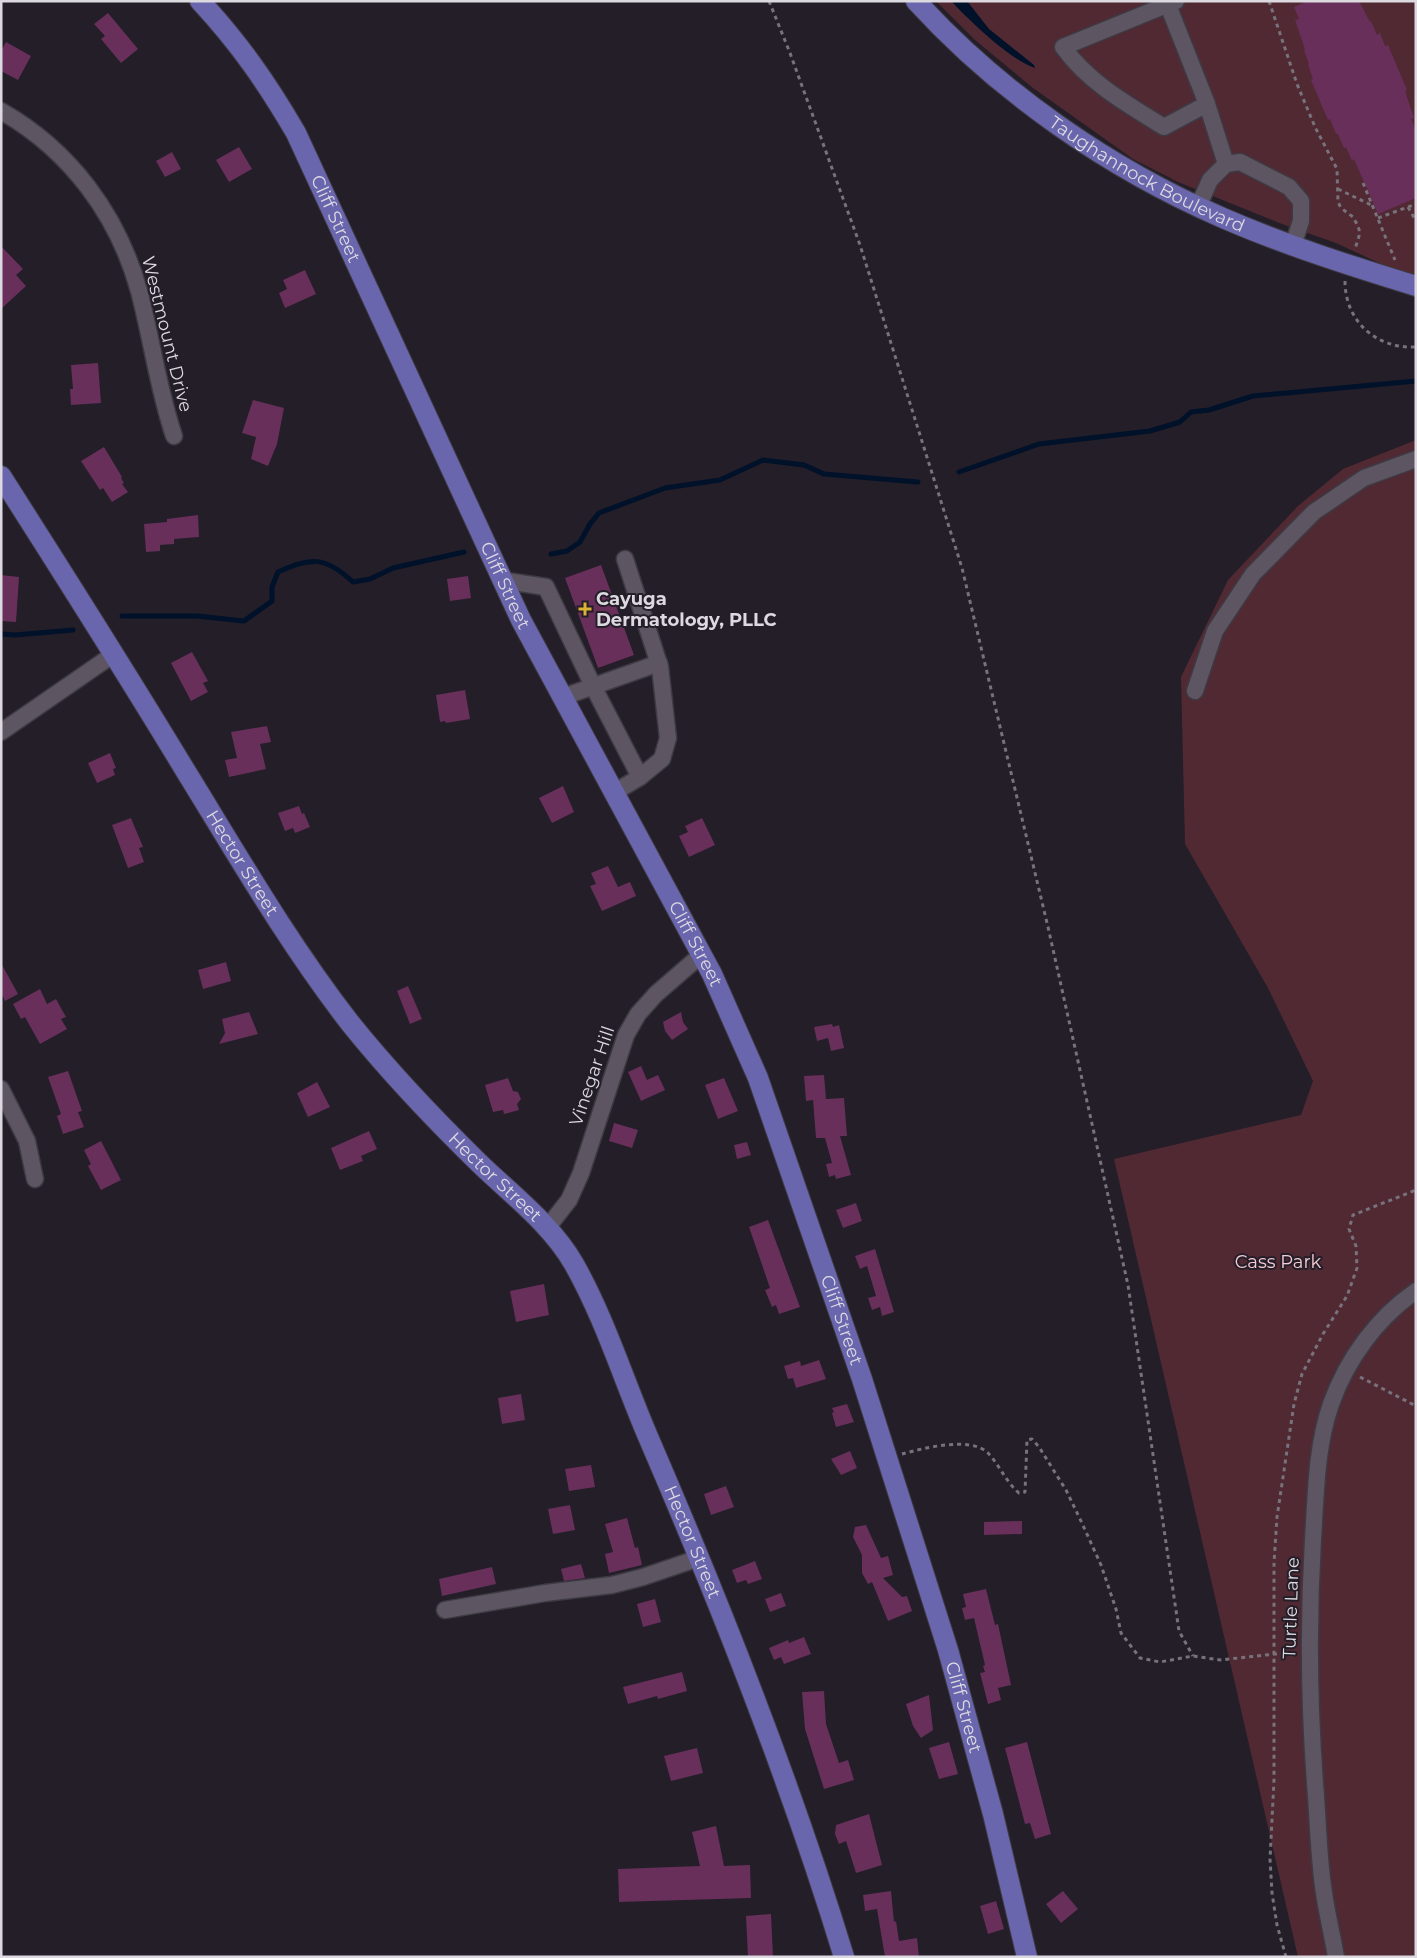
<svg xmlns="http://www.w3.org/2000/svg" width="1417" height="1958" viewBox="0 0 1417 1958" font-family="Montserrat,sans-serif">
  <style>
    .green { fill: #512933 }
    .water { fill: #00112a }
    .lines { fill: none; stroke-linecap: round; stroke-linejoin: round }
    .stream { stroke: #00112a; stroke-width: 5 }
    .building { fill: #672f5a }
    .minor-casing { stroke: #3e3a43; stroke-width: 19 }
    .major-casing { stroke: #3e3a43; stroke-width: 22 }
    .path { stroke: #77727b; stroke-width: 3; stroke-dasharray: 4 4; stroke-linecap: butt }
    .minor { stroke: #5d5662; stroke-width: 16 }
    .major { stroke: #6966ae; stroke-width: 20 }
    .poi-dot { fill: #dbb233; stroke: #231e28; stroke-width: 2 }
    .labels { text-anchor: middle; stroke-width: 4; stroke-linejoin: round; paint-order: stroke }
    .street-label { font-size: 18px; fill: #ddd9e0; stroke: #231e28 }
    .poi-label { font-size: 18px; font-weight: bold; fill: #ddd9e0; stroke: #231e28; text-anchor: start }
    .park-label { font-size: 18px; fill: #f7cbd4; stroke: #231e28 }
  </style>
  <rect width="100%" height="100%" fill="#231e28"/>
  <g class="green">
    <path d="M936,1H1416V280L1336,243L1282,224L1178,182L1133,159L1033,88L975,40Z"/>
    <path d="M1416,440V1957H1298L1114,1159L1301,1115L1313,1081L1268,988L1185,844L1181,677L1228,580L1298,506L1343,469Z"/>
  </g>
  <path class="water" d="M951,1H967L989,29L1034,65L1035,68C1009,59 970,21 951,1Z"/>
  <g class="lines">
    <g class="stream">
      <path d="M959,472L1039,444L1150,431L1180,422L1191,412L1209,410L1253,396L1416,381"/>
      <path d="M551,554L567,551L580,542L590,524L599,513L665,488L720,480L763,460L804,465L824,474L918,482"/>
      <path d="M122,616H197L244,621L272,601V587L278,572C311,556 326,557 353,582L370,579L393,568L464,552"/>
      <path d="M1,634L15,635L73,630"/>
    </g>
  </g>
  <g class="building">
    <path d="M1308,1H1359L1370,22L1371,21L1377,35L1380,33L1385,46L1388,45L1407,90L1405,91L1414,118L1411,119L1416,131V198L1378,214L1354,159L1352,161L1346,147L1344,148L1338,134H1336L1330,119L1328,120L1311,80L1313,79L1308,65L1309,64L1304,50L1305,49L1295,20L1299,19L1294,7Z"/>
    <path d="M108,13L138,49L121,63L101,39L105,36L94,24Z"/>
    <path d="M6,42L31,56L18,80L1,71V51Z"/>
    <path d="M239,147L252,169L229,182L216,160Z"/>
    <path d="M172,152L181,169L165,177L156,161Z"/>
    <path d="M1,246L23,269L16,275L26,286L1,309Z"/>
    <path d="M305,270L316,294L285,308L279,293L287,289L283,280Z"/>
    <path d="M98,363L101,403L71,405L70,389H73L71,365Z"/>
    <path d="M253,400L284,408L277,444L268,466L251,459L256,437L242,433Z"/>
    <path d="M104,447L122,477L121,478L124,483L122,484L128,492L112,502L103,488L100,490L81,461Z"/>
    <path d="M198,515L199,537L174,539V544L160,545V551L146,552L144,524L167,522V519Z"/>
    <path d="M601,565L634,655L598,668L565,578Z"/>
    <path d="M1,575L19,577L16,622L1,621Z"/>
    <path d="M468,576L471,598L450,601L447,579Z"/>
    <path d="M192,652L208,681L203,683L208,692L191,701L171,663Z"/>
    <path d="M465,690L470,719L446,723L445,721L440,722L436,695Z"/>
    <path d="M267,726L271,742L260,744L266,769L229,777L225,760L237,758L231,732Z"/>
    <path d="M110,753L116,768L113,769L115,775L97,783L88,763Z"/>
    <path d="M563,786L574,812L552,823L539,798Z"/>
    <path d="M299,806L302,814L304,813L310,827L295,833L293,828L285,831L278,813Z"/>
    <path d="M131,818L143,847L139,848L144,862L128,868L112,825Z"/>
    <path d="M702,818L715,845L689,857L679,836L688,832L685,826Z"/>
    <path d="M608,866L618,887L630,882L636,896L602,911L590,886L596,884L591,873Z"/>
    <path d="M226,962L231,981L203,989L198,970Z"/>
    <path d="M1,963L18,994L5,1001L1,993Z"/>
    <path d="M408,986L422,1019L410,1024L397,991Z"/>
    <path d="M40,989L47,1004L56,999L66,1017L61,1019L67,1029L40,1044L25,1017L21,1019L13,1004Z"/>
    <path d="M249,1012L258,1034L219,1044L225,1033L222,1019Z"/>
    <path d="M681,1012L683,1022L688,1029L672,1040L665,1031L663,1022Z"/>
    <path d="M832,1024L833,1027L839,1025L844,1048L831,1051L828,1038L817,1041L814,1027Z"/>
    <path d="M641,1066L647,1080L658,1075L665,1090L641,1101L628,1072Z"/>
    <path d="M68,1071L82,1111L78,1112L84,1127L63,1134L57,1116L61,1114L48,1077Z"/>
    <path d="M824,1075L826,1099L844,1098L847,1136H840L851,1175L836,1179L835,1175L829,1177L826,1164L832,1163L825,1138H816L813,1100L806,1101L804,1076Z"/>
    <path d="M508,1078L513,1091L518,1092L521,1099L517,1104L519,1110L504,1114L503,1110L493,1112L485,1085Z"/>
    <path d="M724,1078L738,1111L718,1119L705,1085Z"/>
    <path d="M317,1082L330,1107L308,1117L297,1093Z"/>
    <path d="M614,1123L638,1130L632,1148L609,1141Z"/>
    <path d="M369,1131L377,1149L361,1156L363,1161L340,1170L331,1148Z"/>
    <path d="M101,1141L121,1180L101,1190L88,1166L91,1164L84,1150Z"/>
    <path d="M747,1142L751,1155L737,1159L734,1145Z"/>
    <path d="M856,1203L862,1221L843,1228L836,1210Z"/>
    <path d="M768,1220L800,1307L779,1314L776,1305L772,1307L765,1290L770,1288L749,1227Z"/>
    <path d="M875,1249L894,1312L882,1316L880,1307L872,1310L868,1298L876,1296L867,1266L860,1269L855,1256Z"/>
    <path d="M544,1284L549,1315L516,1322L510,1291Z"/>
    <path d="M819,1360L826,1379L796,1388L793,1378L788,1379L784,1366L800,1361L801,1366Z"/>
    <path d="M521,1394L525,1420L502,1424L498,1398Z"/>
    <path d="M847,1404L854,1422L836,1427L832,1413L834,1412L832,1408Z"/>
    <path d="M850,1451L857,1468L841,1475L831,1459Z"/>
    <path d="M591,1465L595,1487L569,1491L565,1469Z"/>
    <path d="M726,1486L734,1507L711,1515L704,1494Z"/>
    <path d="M570,1505L575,1530L553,1534L548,1509Z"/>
    <path d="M627,1518L635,1548L638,1547L642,1565L609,1573L605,1554L613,1552L605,1524Z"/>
    <path d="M1022,1521V1534L984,1535V1522Z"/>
    <path d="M866,1525L881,1558L888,1556L893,1575L883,1578L902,1597L907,1596L912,1611L888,1621L872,1582L868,1584L862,1573V1555L853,1537L855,1527Z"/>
    <path d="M755,1561L762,1579L748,1584L746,1580L737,1583L732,1570Z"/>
    <path d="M581,1564L585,1578L564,1581L561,1569Z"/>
    <path d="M492,1567L496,1584L442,1596L439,1579Z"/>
    <path d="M986,1589L995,1625L998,1624L1011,1685L998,1688L1001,1700L988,1704L980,1673L985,1672L983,1666L985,1665L974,1618L965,1620L962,1608L966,1607L963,1594Z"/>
    <path d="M781,1593L786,1606L770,1612L765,1599Z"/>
    <path d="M655,1599L661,1622L643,1627L637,1604Z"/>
    <path d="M804,1637L811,1654L784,1664L781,1657L774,1660L769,1648L788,1640L789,1643Z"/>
    <path d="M682,1672L687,1691L658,1699L657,1696L628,1704L623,1687Z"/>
    <path d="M824,1691L826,1724L839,1763L848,1760L854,1780L824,1789L805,1729L802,1692Z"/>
    <path d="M929,1695L933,1730L921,1738L913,1726L906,1704Z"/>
    <path d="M949,1742L958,1774L939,1779L929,1748Z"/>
    <path d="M1027,1742L1051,1834L1035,1839L1030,1823L1025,1824L1005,1748Z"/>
    <path d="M697,1748L703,1773L671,1781L664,1756Z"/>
    <path d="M869,1814L882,1865L856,1873L846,1841L839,1844L835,1834L836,1825Z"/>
    <path d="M716,1826L724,1866L750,1865L751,1898L619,1902L618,1869L700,1866L692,1832Z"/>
    <path d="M891,1891L894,1922L896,1921L899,1941L917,1938L919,1957H885L877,1909L865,1911L863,1895Z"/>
    <path d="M1063,1891L1078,1909L1061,1923L1046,1904Z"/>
    <path d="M996,1901L1004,1929L988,1934L980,1906Z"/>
    <path d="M771,1914L773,1957H748L746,1916Z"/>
  </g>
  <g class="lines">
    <g class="minor-casing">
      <g id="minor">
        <path d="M1176,1L1063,47C1089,83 1127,104 1164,127L1207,104"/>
        <path d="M1168,5L1207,104L1226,164"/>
        <path d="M1,111C70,150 118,215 139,291C152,340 158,389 174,436"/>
        <path d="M1198,207L1210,180L1226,164L1240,162L1289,187L1301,201V221L1293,245"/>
        <path d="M501,580L546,587L593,686L640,777"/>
        <path d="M1195,691L1215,631L1253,574L1314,512L1364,478L1416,459"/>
        <path d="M563,697L659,663"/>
        <path d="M1,732L114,654"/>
        <path d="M615,792L640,777L662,759L668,738L660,667L625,559"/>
        <path d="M1,1089L27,1141L35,1179"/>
        <path d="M547,1228L569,1200L581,1173L626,1035L638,1014L656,994L701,955"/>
        <path d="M445,1610L545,1593L612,1585L643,1577L699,1558"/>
        <path d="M1336,1957C1332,1933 1326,1910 1323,1886C1319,1856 1318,1826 1316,1796C1309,1710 1308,1624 1313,1539C1316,1494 1316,1447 1331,1404C1347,1359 1377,1318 1416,1291"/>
      </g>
    </g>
    <g class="major-casing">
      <g id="major">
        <path id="s1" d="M200,1C239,43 267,83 296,133L521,620L712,974L758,1078L862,1379L948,1650L993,1814L1027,1957"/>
        <path id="s2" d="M916,1C1000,93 1110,169 1223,218C1285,245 1351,266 1416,286"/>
        <path id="s3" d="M1,476C63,573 125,671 185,770C238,856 288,943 350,1023C391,1074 433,1118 479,1163C511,1194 551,1224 574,1264C605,1319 624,1381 649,1439C722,1608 790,1780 844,1957"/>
      </g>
    </g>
    <g class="path">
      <path d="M769,1L790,53L860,245L962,568L1048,927L1128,1285L1179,1631L1193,1656"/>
      <path d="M1269,1L1297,84L1315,127L1337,169L1338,202L1341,208L1353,217L1358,226L1360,233L1355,249"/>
      <path d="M1363,183L1395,260"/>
      <path d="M1338,189L1371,205"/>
      <path d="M1408,207L1416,221"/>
      <path d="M1378,218L1416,204"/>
      <path d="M1345,281C1345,321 1376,349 1416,347"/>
      <path d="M1360,1377L1416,1406"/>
      <path d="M902,1454C924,1448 971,1436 988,1453C1000,1466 1006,1482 1019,1493L1025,1492L1027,1440L1032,1439L1039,1447L1066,1490L1081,1521L1101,1565L1116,1609L1121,1633L1140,1658L1160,1662L1193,1656L1220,1660L1275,1654L1296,1655"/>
      <path d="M1286,1957L1277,1925L1272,1893L1270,1859L1274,1780V1563L1277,1517L1294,1404L1302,1374L1323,1334L1347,1296L1357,1268L1356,1246L1349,1229L1353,1215L1416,1190"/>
    </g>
    <use href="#minor" class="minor"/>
    <use href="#major" class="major"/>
  </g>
  <path class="poi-dot" d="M582.5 601.5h5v5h5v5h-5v5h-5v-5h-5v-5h5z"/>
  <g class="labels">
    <g class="street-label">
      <text dy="6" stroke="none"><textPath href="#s2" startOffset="291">Taughannock Boulevard</textPath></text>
      <text dy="6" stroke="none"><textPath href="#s1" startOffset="258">Cliff Street</textPath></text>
      <text transform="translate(167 334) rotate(76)" y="6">Westmount Drive</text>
      <text dy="6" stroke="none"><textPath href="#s1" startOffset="662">Cliff Street</textPath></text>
      <text dy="6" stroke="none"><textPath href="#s3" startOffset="456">Hector Street</textPath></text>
      <text dy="6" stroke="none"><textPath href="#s1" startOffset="1068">Cliff Street</textPath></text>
      <text transform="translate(592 1076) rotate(-71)" y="6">Vinegar Hill</text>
      <text dy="6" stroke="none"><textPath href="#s3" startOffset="861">Hector Street</textPath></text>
      <text dy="6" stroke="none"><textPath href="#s1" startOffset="1472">Cliff Street</textPath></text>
      <text dy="6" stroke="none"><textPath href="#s3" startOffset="1281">Hector Street</textPath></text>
      <text transform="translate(1291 1608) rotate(-88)" y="6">Turtle Lane</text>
      <text dy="6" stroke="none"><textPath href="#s1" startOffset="1878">Cliff Street</textPath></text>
    </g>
    <g class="poi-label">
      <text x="596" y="605">Cayuga<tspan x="596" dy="21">Dermatology, PLLC</tspan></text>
    </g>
    <g class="park-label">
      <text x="1278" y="1268">Cass Park</text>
    </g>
  </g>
  <rect width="1417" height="1958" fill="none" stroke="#ddd9e0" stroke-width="5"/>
</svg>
